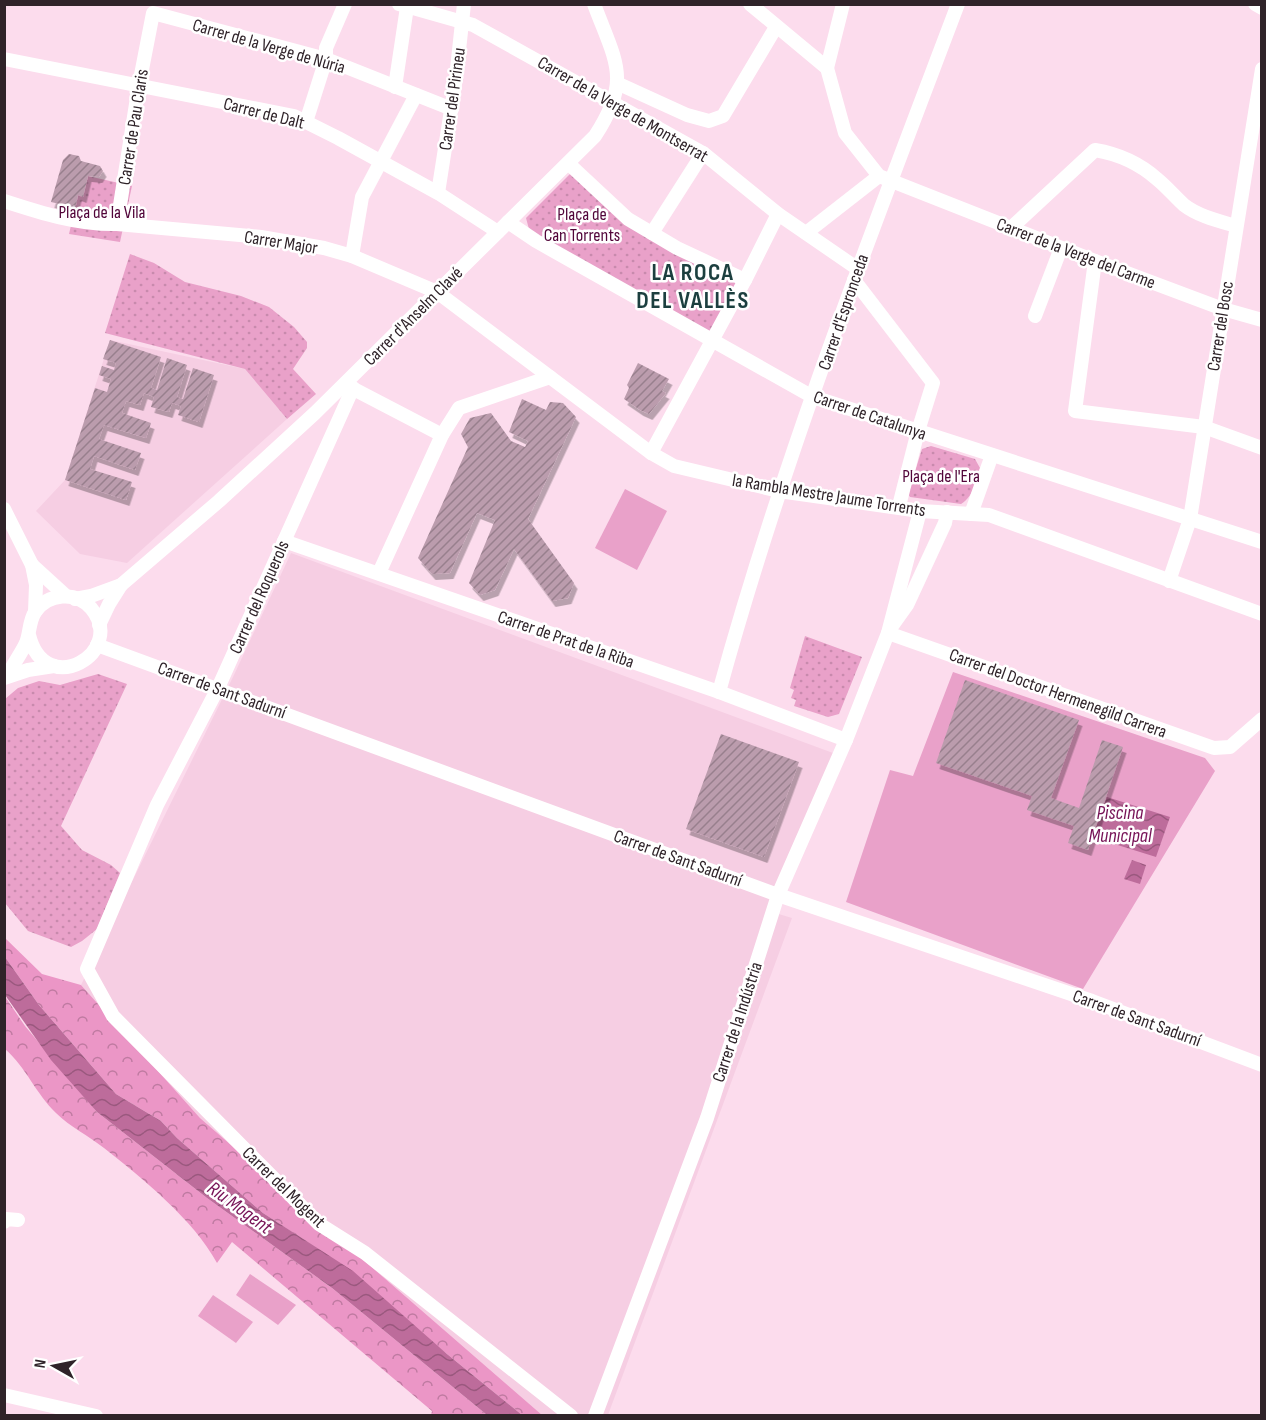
<svg xmlns="http://www.w3.org/2000/svg" width="1266" height="1420" viewBox="0 0 1266 1420" font-family="'Sofia Sans Condensed',sans-serif">
  <style>
    .built { fill: #f6cee3 }
    .green { fill: url(#green-dots) }
    .forest { fill: url(#forest-crowns) }
    .pitch { fill: #e9a1c9 }
    .water { fill: url(#water-waves) }
    .building { fill: url(#building-hatch); filter: url(#shadow) }
    .lines { fill: none; stroke-linecap: round; stroke-linejoin: round }
    .minor { stroke: #fff; stroke-width: 14 }
    .labels { text-anchor: middle; stroke-width: 5; stroke-linejoin: round; paint-order: stroke }
    .street-label { font-size: 18px; fill: #2f2329; stroke: #fff }
    .park-label { font-size: 18px; fill: #510439; stroke: #fff }
    .water-label { font-size: 20px; font-style: italic; fill: #771357; stroke: #fff }
    .district-label { font-size: 24px; font-weight: bold; letter-spacing: 1.5px; fill: #1c3f3f; stroke: #fff }
  </style>
  <defs>
    <pattern id="green-dots" width="8" height="8" patternUnits="userSpaceOnUse" patternTransform="scale(1.5)"><rect width="8" height="8" fill="#e9a1c9"/><path d="M2 2h.1M6 6h.1" fill="none" stroke="#c88aad" stroke-width="1.8" stroke-linecap="round"/></pattern>
    <pattern id="forest-crowns" width="20" height="18" patternUnits="userSpaceOnUse" patternTransform="scale(1.5)"><rect width="20" height="18" fill="#eb96c6"/><path d="M2 6a3 3 0 1 1 6 0M12 15a3 3 0 1 1 6 0" fill="none" stroke="#bf7aa1"/></pattern>
    <pattern id="water-waves" width="16" height="10" patternUnits="userSpaceOnUse" patternTransform="scale(1.5)"><rect width="16" height="10" fill="#bd6c9b"/><path d="M0 5q4-4 8 0t8 0" fill="none" stroke="#9a587e"/></pattern>
    <pattern id="building-hatch" width="6" height="6" patternUnits="userSpaceOnUse" patternTransform="scale(1.5)"><rect width="6" height="6" fill="#bb9cad"/><path d="M-1 1l2-2M0 6l6-6M5 7l2-2" fill="none" stroke="#987f8d"/></pattern>
    <filter id="shadow"><feDropShadow dx="3.5" dy="6" stdDeviation="0" flood-color="#0004"/></filter>
  </defs>
  <rect width="100%" height="100%" fill="#fcdced"/>
  <g class="built">
    <path d="M110,340L245,369L287,419L127,563L80,554L36,511L65,480Z"/>
    <path d="M291,553L833,753L772,912L792,918L608,1415H542L200,1118L81,985L233,677Z"/>
  </g>
  <g class="green">
    <path d="M575,169L628,219L741,282L710,337L530,233L526,218Z"/>
    <path d="M88,176L132,186L120,242L69,234L78,195L83,196Z"/>
    <path d="M130,254L154,263L185,282L241,296L269,307L294,327L307,342V348L293,369L316,394L287,419L245,369L105,333Z"/>
    <path d="M931,446L975,459L980,468C976,481 974,496 961,504L910,497L908,494L922,449Z"/>
    <path d="M805,636L862,657L839,714L828,717L794,706L796,700L791,698L794,690L790,688Z"/>
    <path d="M98,674L127,684L61,826L82,850L111,865L120,873L97,929L82,941L71,947L28,931L5,903V699L18,688L39,681L60,685Z"/>
  </g>
  <g class="forest">
    <path d="M4,937L42,974L81,985L200,1118L542,1415H522L318,1249L263,1213L177,1138L161,1121L116,1094L39,1005L5,957Z"/>
    <path d="M4,995L25,1026L97,1112L207,1198L332,1288L487,1415H431L432,1411L232,1242L217,1263C194,1220 142,1178 104,1148C89,1136 70,1127 56,1113C36,1094 26,1067 5,1049Z"/>
  </g>
  <g class="pitch">
    <path d="M625,489L667,511L637,570L595,548Z"/>
    <path d="M953,672L1205,758L1215,771L1083,989L846,902L890,770L913,776Z"/>
    <path d="M250,1274L296,1305L278,1325L236,1295Z"/>
    <path d="M213,1295L253,1322L236,1343L198,1316Z"/>
  </g>
  <g class="water">
    <path d="M1107,797L1170,817L1156,857L1092,837Z"/>
    <path d="M1132,860L1146,865L1140,884L1124,879Z"/>
    <path d="M5,957L39,1005L116,1094L161,1121L177,1138L263,1213L353,1271L447,1354L522,1415H487L332,1288L207,1198L97,1112L51,1060L5,995Z"/>
  </g>
  <g class="building">
    <path d="M69,154L79,156L81,161L100,166L103,171L99,177L88,176L83,197L78,195L76,205H73V207L51,202L63,160Z"/>
    <path d="M110,340L161,357L151,388L157,390L167,358L187,365L177,397L183,399L193,368L214,375L199,422L178,415L181,406L172,403L169,412L151,407L154,397L144,393L140,405L126,401L122,413L151,423L146,438L104,425L99,439L141,453L135,470L94,456L90,469L132,482L126,500L65,480L95,388L107,392L111,379L99,375L102,366L114,370L116,363L103,359Z"/>
    <path d="M638,363L669,379L662,391L666,393L649,414L640,410L624,399L629,388L627,385Z"/>
    <path d="M522,399L546,410L550,402L563,403L576,417L528,519L574,583L568,598L552,601L514,549L495,590L480,595L469,583L495,520L477,513L450,573L432,574L418,558L468,447L461,434L470,418L491,413L511,441L525,447L528,441L509,432Z"/>
    <path d="M965,680L1079,720L1051,798L1079,808L1102,740L1123,747L1088,850L1068,843L1074,826L1027,810L1032,796L936,763Z"/>
    <path d="M721,734L799,762L764,857L686,829Z"/>
  </g>
  <g class="lines">
    <g class="minor">
      <path d="M399,4L473,25L703,153L778,214L858,269"/>
      <path d="M750,4L827,68L845,133L879,176L1095,261L1223,309L1262,320"/>
      <path d="M1255,4L1262,8"/>
      <path d="M4,59L294,116L338,138L438,193L498,232"/>
      <path d="M827,68L843,4"/>
      <path d="M619,84L687,115L709,121L723,116L776,27"/>
      <path d="M395,87L407,7"/>
      <path d="M306,122L326,59V48L345,4"/>
      <path d="M569,164L628,219L677,248L745,280"/>
      <path d="M438,193L456,78L464,4"/>
      <path d="M4,201C41,213 78,225 117,224L261,237L324,248L352,256L437,292L651,453L674,466L779,491L920,511L989,515L1262,614"/>
      <path d="M508,222L536,241L813,397L1262,542"/>
      <path d="M117,224L139,85L153,13L326,59L452,109"/>
      <path d="M1011,228L1095,150C1119,154 1139,163 1157,179C1167,187 1175,197 1184,205C1198,216 1219,221 1236,226"/>
      <path d="M652,233L703,153"/>
      <path d="M806,233L879,176"/>
      <path d="M352,256L362,197L416,95"/>
      <path d="M1095,261L1075,411L1204,427L1262,448"/>
      <path d="M854,280L933,383L918,431L899,506"/>
      <path d="M1035,316L1061,248"/>
      <path d="M346,385L442,435"/>
      <path d="M353,388L218,688L157,805L87,969L113,1016L319,1224L365,1253L571,1416"/>
      <path d="M651,453L745,280L778,214"/>
      <path d="M4,509L32,565L36,585L35,612"/>
      <path d="M971,514L992,455"/>
      <path d="M284,541L719,692L846,740"/>
      <path d="M32,565L66,596"/>
      <path d="M379,573L442,435L459,408L550,377"/>
      <path d="M1169,581L1190,519L1262,69"/>
      <path d="M75,599L91,596L121,585L219,501L315,413L595,136C632,79 616,63 594,4"/>
      <path d="M99,625L109,604L121,585"/>
      <path d="M892,626L907,605L945,523L947,512"/>
      <path d="M888,633L1214,748L1230,747L1262,719"/>
      <path d="M97,645L778,895L1092,1001L1262,1065"/>
      <path d="M8,675C13,664 21,654 26,643C30,633 29,621 35,612C48,593 76,591 91,608C128,652 45,701 29,635"/>
      <path d="M4,678L28,670L54,666"/>
      <path d="M719,692C783,458 872,231 958,4"/>
      <path d="M4,1222L6,1219L18,1220"/>
      <path d="M4,1395L96,1416"/>
      <path d="M595,1416L707,1118L778,895L846,740L888,633L920,511"/>
    </g>
  </g>
  <g class="labels">
    <g class="street-label">
      <text transform="translate(269 46) rotate(16)" y="6">Carrer de la Verge de Núria</text>
      <text transform="translate(452 99) rotate(-82)" y="6">Carrer del Pirineu</text>
      <text transform="translate(623 109) rotate(30)" y="6">Carrer de la Verge de Montserrat</text>
      <text transform="translate(264 113) rotate(14)" y="6">Carrer de Dalt</text>
      <text transform="translate(133 127) rotate(-81)" y="6">Carrer de Pau Claris</text>
      <text transform="translate(281 242) rotate(9)" y="6">Carrer Major</text>
      <text transform="translate(1076 253) rotate(21)" y="6">Carrer de la Verge del Carme</text>
      <text transform="translate(843 312) rotate(-71)" y="6">Carrer d'Espronceda</text>
      <text transform="translate(413 316) rotate(-45)" y="6">Carrer d'Anselm Clavé</text>
      <text transform="translate(1220 326) rotate(-81)" y="6">Carrer del Bosc</text>
      <text transform="translate(870 415) rotate(19)" y="6">Carrer de Catalunya</text>
      <text transform="translate(829 495) rotate(9)" y="6">la Rambla Mestre Jaume Torrents</text>
      <text transform="translate(259 597) rotate(-66)" y="6">Carrer del Roquerols</text>
      <text transform="translate(566 639) rotate(19)" y="6">Carrer de Prat de la Riba</text>
      <text transform="translate(222 690) rotate(20)" y="6">Carrer de Sant Sadurní</text>
      <text transform="translate(1058 693) rotate(20)" y="6">Carrer del Doctor Hermenegild Carrera</text>
      <text transform="translate(678 858) rotate(20)" y="6">Carrer de Sant Sadurní</text>
      <text transform="translate(1137 1018) rotate(20)" y="6">Carrer de Sant Sadurní</text>
      <text transform="translate(737 1022) rotate(-72)" y="6">Carrer de la Indústria</text>
      <text transform="translate(284 1187) rotate(44)" y="6">Carrer del Mogent</text>
    </g>
    <g class="park-label">
      <text x="102" y="218">Plaça de la Vila</text>
      <text x="582" y="220">Plaça de<tspan x="582" dy="21">Can Torrents</tspan></text>
      <text x="941" y="482">Plaça de l'Era</text>
    </g>
    <g class="water-label">
      <text x="1120" y="819">Piscina<tspan x="1120" dy="23">Municipal</tspan></text>
      <text transform="translate(240 1207) rotate(36)" y="7">Riu Mogent</text>
    </g>
    <g class="district-label">
      <text x="693" y="280">LA ROCA<tspan x="693" dy="28">DEL VALLÈS</tspan></text>
    </g>
  </g>
  <rect width="1266" height="1420" fill="none" stroke="#2f2329" stroke-width="12"/>
  <g transform="translate(54 1366) rotate(279)" stroke="#ffffff" stroke-width="4.5" paint-order="stroke">
  <path d="M0-4.5L10 22L0 15L-10 22Z" fill="#2f2329"/>
  <text y="-9" font-size="16" font-weight="bold" text-anchor="middle" fill="#2f2329">N</text>
  </g>
</svg>
